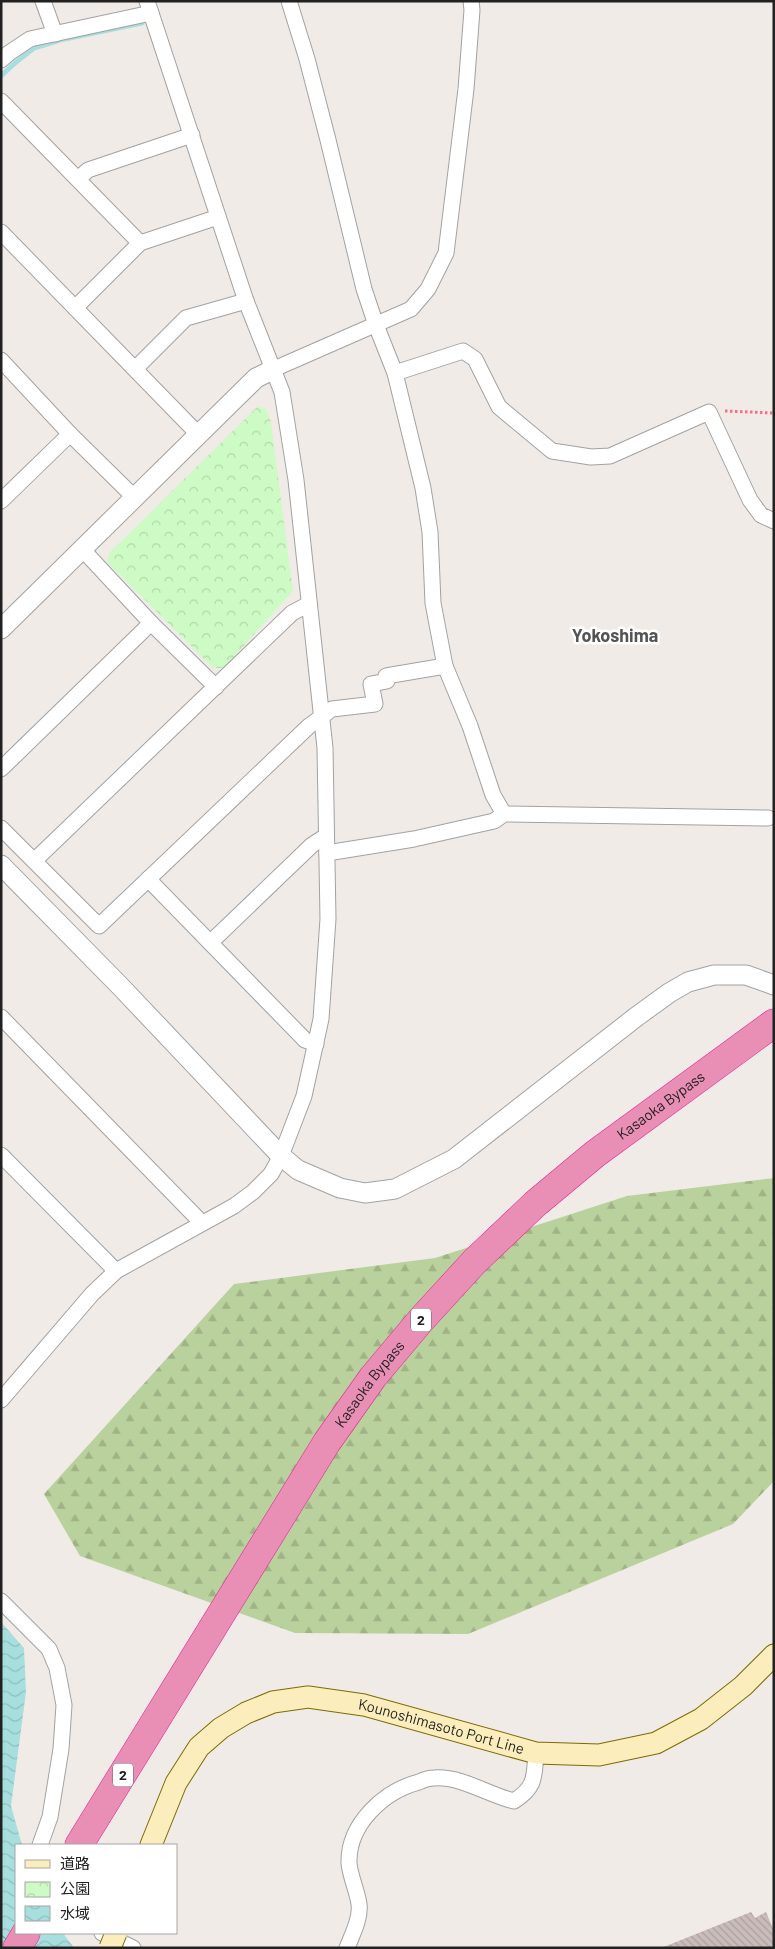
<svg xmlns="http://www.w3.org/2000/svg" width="775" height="1949" viewBox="0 0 775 1949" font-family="Barlow,'Noto Sans JP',sans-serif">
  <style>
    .forest { fill: url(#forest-firs) }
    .park { fill: url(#park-crowns) }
    .water { fill: url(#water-waves) }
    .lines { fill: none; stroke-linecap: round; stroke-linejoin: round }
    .stream { stroke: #a7dfde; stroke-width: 5 }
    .ferry { stroke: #3f7e93; stroke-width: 1; stroke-dasharray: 6 5; stroke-linecap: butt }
    .building { fill: url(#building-back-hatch) }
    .minor-casing { stroke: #a2a2a2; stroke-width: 17 }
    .tertiary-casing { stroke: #a2a2a2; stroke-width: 21 }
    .secondary-casing { stroke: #7c6b03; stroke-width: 23 }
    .motorway-casing { stroke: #de2594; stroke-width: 29 }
    .path { stroke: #fc6e83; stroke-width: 3; stroke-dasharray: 2.5 2.5; stroke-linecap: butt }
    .minor { stroke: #fff; stroke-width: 15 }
    .tertiary { stroke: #fff; stroke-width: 19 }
    .secondary { stroke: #fbeebc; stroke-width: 21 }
    .motorway { stroke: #e98fb6; stroke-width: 28 }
    .secondary-bridge-casing { stroke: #7c6b03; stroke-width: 23; stroke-linecap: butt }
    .secondary-bridge { stroke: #fbeebc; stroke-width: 21 }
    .labels { text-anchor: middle; stroke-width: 5; stroke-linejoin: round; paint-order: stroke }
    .shield { fill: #fff; stroke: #646464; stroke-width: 1 }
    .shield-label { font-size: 14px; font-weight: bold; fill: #212121 }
    .street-label { font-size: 15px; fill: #212121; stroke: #fff }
    .quarter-label { font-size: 18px; font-weight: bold; fill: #545454; stroke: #fff }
  </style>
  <defs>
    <pattern id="forest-firs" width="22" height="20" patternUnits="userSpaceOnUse" patternTransform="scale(1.25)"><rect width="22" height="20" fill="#b9d19c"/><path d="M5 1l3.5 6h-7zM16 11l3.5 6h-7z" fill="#9fb386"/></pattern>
    <pattern id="park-crowns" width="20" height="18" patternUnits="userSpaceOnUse" patternTransform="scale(1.25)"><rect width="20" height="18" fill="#cefbc5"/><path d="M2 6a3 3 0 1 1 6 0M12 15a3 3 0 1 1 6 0" fill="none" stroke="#b1d7a9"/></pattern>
    <pattern id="water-waves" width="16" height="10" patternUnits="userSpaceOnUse" patternTransform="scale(1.25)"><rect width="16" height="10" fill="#a7dfde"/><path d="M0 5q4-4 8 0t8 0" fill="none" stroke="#8fbfbe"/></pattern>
    <pattern id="building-back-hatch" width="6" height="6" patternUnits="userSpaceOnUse" patternTransform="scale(1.25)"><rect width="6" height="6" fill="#c9bcba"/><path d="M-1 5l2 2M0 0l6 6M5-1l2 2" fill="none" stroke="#aca1a0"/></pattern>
  </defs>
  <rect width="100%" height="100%" fill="#f1ebe7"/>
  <path class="forest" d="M774,1178V1481L733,1524L468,1634L295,1633L80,1556L44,1494L234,1284L435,1258L627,1196Z"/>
  <path class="park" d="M258,406L266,409L271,422L293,591L224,668H213L107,562L109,553Z"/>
  <path class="water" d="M1,1622L24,1648L26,1692L11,1806L22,1845H16V1933H63L74,1948H1Z"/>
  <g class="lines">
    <path class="stream" d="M1,76L15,63L34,48L60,40L142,23"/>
    <path class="ferry" d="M1,1935L6,1939"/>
  </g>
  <path class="building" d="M751,1912L755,1918L766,1912L774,1931V1948H661Z"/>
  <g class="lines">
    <g class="minor-casing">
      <g id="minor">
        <path d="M43,1L55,34"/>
        <path d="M289,1L307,59L328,140L364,289L376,325L395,373L423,488L430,532L433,603L445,666L470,726L493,795L504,814"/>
        <path d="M1,60L9,53L30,39L151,13"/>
        <path d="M1,101L140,243"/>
        <path d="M78,179L88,170L192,135"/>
        <path d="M1,232L199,435"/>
        <path d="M75,308L140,243L218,217"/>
        <path d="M1,360L70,434L135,498"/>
        <path d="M136,368L186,318L246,301"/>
        <path d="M274,369L411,309L428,289L446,253L466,89L472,10L471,1"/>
        <path d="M395,373L463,351L475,359L499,407L552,451L591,457L610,456L709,412L750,500L761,515L774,521"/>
        <path d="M1,501L70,434"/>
        <path d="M83,550L151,623L216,687"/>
        <path d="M1,769L151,623"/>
        <path d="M1,828L99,926L309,726L332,709L375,704L371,684L387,681L386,676L445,666"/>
        <path d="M327,853L414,839L494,821L504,814L768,818"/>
        <path d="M34,861L292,613L309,604"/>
        <path d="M148,879L305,1040L316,1044"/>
        <path d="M211,942L312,845L326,836"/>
        <path d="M1,1017L202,1223"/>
        <path d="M1,1155L116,1271"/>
        <path d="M1,1400L92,1294L116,1271L234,1206L253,1192L271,1174L281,1156L304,1096L321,1019L328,919L325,748L296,480L282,392L246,301L147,1"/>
        <path d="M1,1601L49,1649L57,1668L64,1705L61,1749L50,1817L40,1845"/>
        <path d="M102,1933L133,1948"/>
        <path d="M347,1948C352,1935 361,1918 359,1904C357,1890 350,1876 349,1863C348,1824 384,1791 419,1782C423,1780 429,1778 434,1778C462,1776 488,1795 514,1801C536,1787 534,1777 536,1753"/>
      </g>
    </g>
    <g class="tertiary-casing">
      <g id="tertiary">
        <path d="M1,629L256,378L274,369"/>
        <path d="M1,865L121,987L281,1156L298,1170L340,1188L365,1193L395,1189L454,1159L636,1017L669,993L688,982L714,975H746L774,985"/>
      </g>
    </g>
    <g class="secondary-casing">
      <g id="secondary">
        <path id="s1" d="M151,1845L176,1783L199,1747L221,1728L246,1713L273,1702L308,1697L364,1705L536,1753L599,1755L656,1743L701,1719L743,1686L774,1655"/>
      </g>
    </g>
    <g class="motorway-casing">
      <g id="motorway">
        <path id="s2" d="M79,1845L327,1442L373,1377L421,1320L475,1261L535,1204L595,1154L774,1023"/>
        <path d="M17,1948L26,1933"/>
      </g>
    </g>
    <path class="path" d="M725,411L774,413"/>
    <use href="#minor" class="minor"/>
    <use href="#tertiary" class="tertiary"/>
    <use href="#secondary" class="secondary"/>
    <use href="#motorway" class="motorway"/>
    <g class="secondary-bridge-casing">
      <path id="secondary-bridge" d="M110,1948L116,1933"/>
    </g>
    <use href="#secondary-bridge" class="secondary-bridge"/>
  </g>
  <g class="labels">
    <g class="shield">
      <rect x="411" y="1308.5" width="20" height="23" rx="4"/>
      <rect x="113" y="1763.5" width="20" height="23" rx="4"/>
    </g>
    <g class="shield-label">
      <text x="421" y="1325">2</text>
      <text x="123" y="1780">2</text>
    </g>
    <g class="street-label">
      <text dy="5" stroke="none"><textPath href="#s2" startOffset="950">Kasaoka Bypass</textPath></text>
      <text dy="5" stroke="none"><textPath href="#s2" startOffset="545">Kasaoka Bypass</textPath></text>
      <text dy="5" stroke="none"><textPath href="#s1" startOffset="369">Kounoshimasoto Port Line</textPath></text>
    </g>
    <g class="quarter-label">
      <text x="615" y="642">Yokoshima</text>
    </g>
  </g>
  <rect width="775" height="1949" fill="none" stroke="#212121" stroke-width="5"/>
  <rect x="15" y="1844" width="162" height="90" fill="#ffffff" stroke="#a6a6a6"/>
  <rect x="25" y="1860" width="25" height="8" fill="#fbeebc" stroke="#a6a6a6"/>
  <text x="60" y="1869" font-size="15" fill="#212121">道路</text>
  <rect x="25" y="1882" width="25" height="15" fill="url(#park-crowns)" stroke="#a6a6a6"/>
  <text x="60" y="1894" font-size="15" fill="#212121">公園</text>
  <rect x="25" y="1906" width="25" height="15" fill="url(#water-waves)" stroke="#a6a6a6"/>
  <text x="60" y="1919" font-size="15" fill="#212121">水域</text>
</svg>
